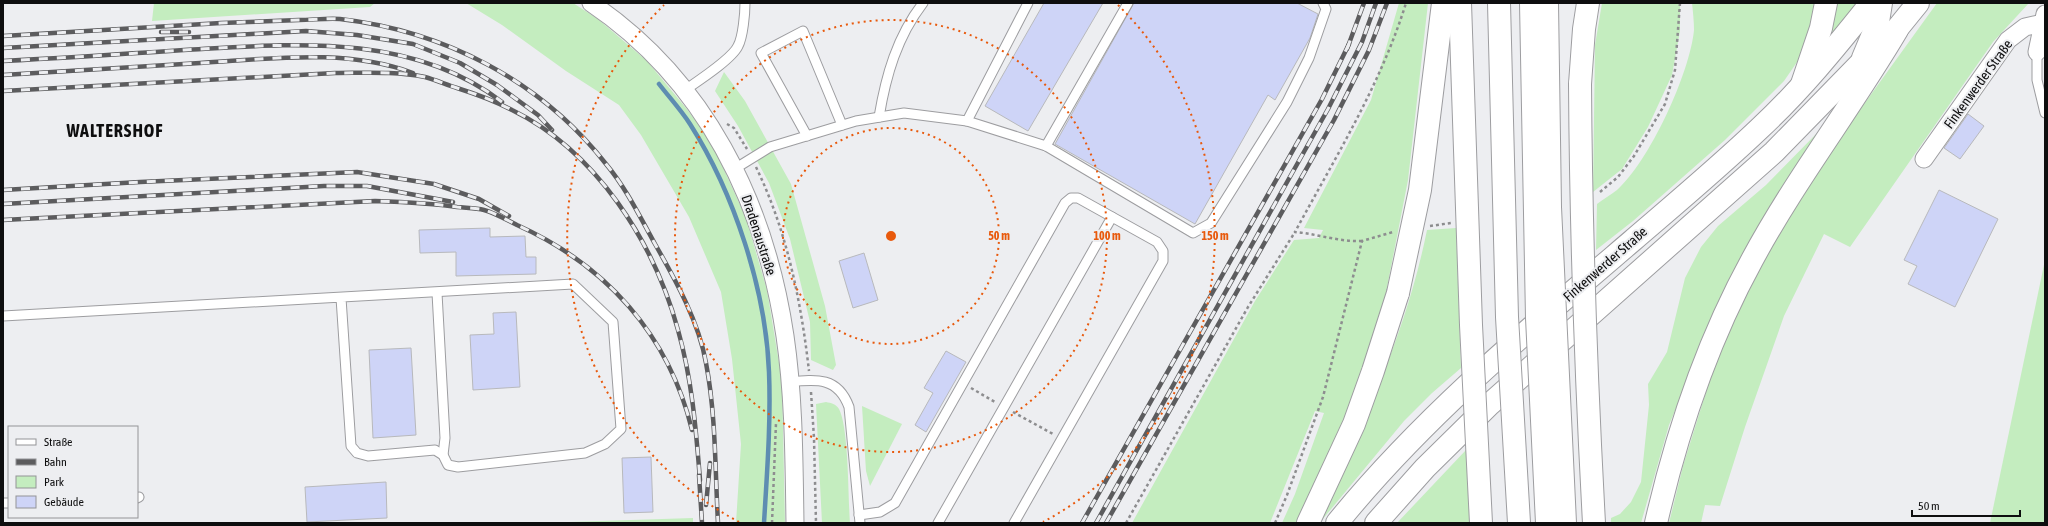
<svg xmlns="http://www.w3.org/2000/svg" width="2048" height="526" viewBox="0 0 2048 526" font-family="'Asap Condensed',sans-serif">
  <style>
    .green { fill: #c4edbf }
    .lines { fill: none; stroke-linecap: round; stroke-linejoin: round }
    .stream { stroke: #5e8db1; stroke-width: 4.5 }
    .building { fill: #ced4f7; stroke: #b8b9bc }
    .service-casing { stroke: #9d9da0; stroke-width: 11 }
    .minor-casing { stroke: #9d9da0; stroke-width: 19 }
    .primary-casing { stroke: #9d9da0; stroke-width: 24 }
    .motorway-casing { stroke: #9d9da0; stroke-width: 24 }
    .path { stroke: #8d8d8f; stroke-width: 2.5; stroke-dasharray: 3 3; stroke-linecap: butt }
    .service { stroke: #fff; stroke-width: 9 }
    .minor { stroke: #fff; stroke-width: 17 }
    .primary { stroke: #fff; stroke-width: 22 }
    .motorway { stroke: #fff; stroke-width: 22 }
    .rail-casing { stroke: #5c5c5e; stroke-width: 4.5 }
    .rail { stroke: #edeef1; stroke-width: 3; stroke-dasharray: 9; stroke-linecap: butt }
    .motorway-bridge-casing { stroke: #9d9da0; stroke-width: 24; stroke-linecap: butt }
    .motorway-bridge { stroke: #fff; stroke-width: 22 }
    .ring { fill: none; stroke: #e8590c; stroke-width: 2; stroke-dasharray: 2 4 }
    .labels { text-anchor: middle; stroke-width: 4; stroke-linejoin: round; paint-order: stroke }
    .street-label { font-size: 14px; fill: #0e0e0f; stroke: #edeef1 }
    .district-label { font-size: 18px; font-weight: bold; letter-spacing: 1px; fill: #0e0e0f; stroke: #edeef1 }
    .centre { fill: #e8590c; stroke: #edeef1; stroke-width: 2 }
    .ring-label { font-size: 12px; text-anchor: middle; font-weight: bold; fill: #e8590c; stroke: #edeef1; stroke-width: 4; stroke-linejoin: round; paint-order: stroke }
  </style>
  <rect width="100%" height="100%" fill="#edeef1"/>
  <g class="green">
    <path d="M154,3H375L370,7L152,21Z"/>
    <path d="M466,3H573L598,19L647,61L686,108L711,141L746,218L767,290L782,381L785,523H736L741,444L732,359L721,292L689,217L641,135L619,105L566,71L502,25Z"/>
    <path d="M1399,3H1428L1408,180L1383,308L1347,417L1297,523H1282L1295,494L1324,413L1315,411L1270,523H1132L1255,301L1294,240L1319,238L1323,230L1304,228L1371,100Z"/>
    <path d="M1602,3H1680V31L1672,75L1648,127L1622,169L1593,192L1595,45Z"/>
    <path d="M1692,3H1818L1806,49L1784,81L1725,140L1633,221L1596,250L1597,204C1603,199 1611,195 1617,190C1649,162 1690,73 1694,30C1694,22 1693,12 1692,3Z"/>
    <path d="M1835,3H1862L1826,46Z"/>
    <path d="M1937,3H2029L1993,42L1850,247L1824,234L1784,316L1745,427L1720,506L1705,505L1701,523H1669L1683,466L1710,379L1727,335L1777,233L1833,147Z"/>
    <path d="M724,72L745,101L791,184L825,306L836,365L833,370L811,360L810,322L790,239L769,183L738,126L715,91Z"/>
    <path d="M1821,129L1686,384L1669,425L1641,523H1611V518L1620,514L1631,502L1641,482L1649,405L1648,384L1667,352L1685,278L1701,247L1718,226L1766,185Z"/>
    <path d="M1456,228L1461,368L1432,393L1404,421L1322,520L1319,518C1363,426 1407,330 1427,230Z"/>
    <path d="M2045,260V523H1990Z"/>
    <path d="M826,402C831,403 836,404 839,409C849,428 848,498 850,523H822L816,404Z"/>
    <path d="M862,406L902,424L870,486L866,471Z"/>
    <path d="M1466,450L1470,523H1397Z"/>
    <path d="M693,518V523H538Z"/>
  </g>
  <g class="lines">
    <path class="stream" d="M659,84C669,97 681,110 690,124C734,193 766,290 769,372C771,422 767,473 764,523"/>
  </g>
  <g class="building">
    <path d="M1044,3H1103L1028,131L985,106Z"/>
    <path d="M1134,3H1297L1318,14L1310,38L1275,100L1268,95L1195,224L1055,144Z"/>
    <path d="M1968,114L1984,126L1960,159L1944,148Z"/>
    <path d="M1939,190L1998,219L1955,307L1908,284L1917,266L1904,260Z"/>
    <path d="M490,228V237L525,236L526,257H536V274L456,276V252L420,253L419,230Z"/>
    <path d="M864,253L878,300L853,308L839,261Z"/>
    <path d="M516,312L520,387L473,390L470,335L494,334L493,313Z"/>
    <path d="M411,348L416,435L373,438L369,350Z"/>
    <path d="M946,351L966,362L926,432L915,425L933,393L924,388Z"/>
    <path d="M651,457L653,512L624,513L622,458Z"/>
    <path d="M386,482L387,518L307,522L305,487Z"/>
  </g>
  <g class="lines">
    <g class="service-casing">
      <g id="service">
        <path d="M2037,52V80L2045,113"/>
        <path d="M685,90C698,81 732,59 738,46C743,37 745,13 745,3"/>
        <path d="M879,117C886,75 897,37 923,3"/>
        <path d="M967,121L1028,3"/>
        <path d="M807,136L761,53L803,31L842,125"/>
        <path d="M1046,146L1128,3"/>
        <path d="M736,168L770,147L856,121L904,113L967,121L1046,146L1193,233L1211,223L1287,102L1309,58L1326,9L1323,3"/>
        <path d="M437,293L445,438L443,455"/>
        <path d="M3,316L573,284L613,322L621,429L605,444L585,453L458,467L448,465L443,455L435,450L368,456L357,453L351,446L341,298"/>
        <path d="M789,382C817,379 838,377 849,407L860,523"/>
        <path d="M137,498L139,497"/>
        <path d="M3,503H9"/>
        <path d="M859,515L880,512L895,503L1065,203L1071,198H1078L1157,242L1163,251V261L1014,523"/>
        <path d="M938,523L1112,217"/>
      </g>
    </g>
    <g class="minor-casing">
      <g id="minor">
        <path d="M591,3C705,80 765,202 785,336C794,397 794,461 795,523"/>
        <path d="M2037,52L2045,14"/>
        <path d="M1924,159L2008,40L2025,27L2043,23"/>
      </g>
    </g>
    <g class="primary-casing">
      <g id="primary">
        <path d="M1863,58L1878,22L1881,3"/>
        <path d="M1337,523C1422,418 1530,328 1632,241C1675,204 1718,168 1759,129C1800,91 1836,47 1871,3"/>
        <path d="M1376,523L1425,468L1490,404L1774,152L1860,64L1888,40L1918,3"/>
      </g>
    </g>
    <g class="motorway-casing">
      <g id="motorway">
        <path d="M1580,84L1584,29L1588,3"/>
        <path d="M1802,84L1821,28L1826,3"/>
        <path d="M1308,523L1354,424L1373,371L1398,293"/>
        <path d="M1656,523C1677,432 1707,342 1752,260C1795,180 1851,108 1897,30"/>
      </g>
    </g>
    <g class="path">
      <path d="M727,124L734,128L747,149"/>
      <path d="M756,167C787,231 801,301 809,371"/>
      <path d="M1600,192L1618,177L1634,156L1665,104L1675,70L1680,3"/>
      <path d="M1430,226L1451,223"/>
      <path d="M1362,241C1339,242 1318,234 1295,232C1335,158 1381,84 1406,3"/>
      <path d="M971,388L995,402"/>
      <path d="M811,392L814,438L816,523"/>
      <path d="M1013,412L1053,434"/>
      <path d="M772,523L776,423"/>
      <path d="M1126,523L1248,307L1295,232"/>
      <path d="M1275,523L1287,495L1323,397L1362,241L1393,232"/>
    </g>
    <use href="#service" class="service"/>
    <use href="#minor" class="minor"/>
    <use href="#primary" class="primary"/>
    <use href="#motorway" class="motorway"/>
    <g class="rail-casing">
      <g id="rail">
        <path d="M161,32H189"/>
        <path d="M3,36C76,32 148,27 221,23C247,22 273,21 299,20C312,20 327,18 340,19C445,31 541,81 606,164C626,188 640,217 655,244C675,279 699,322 706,363C716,415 715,470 718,523"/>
        <path d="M3,48L306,31L357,35L413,44L460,63L497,85L538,115L552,130"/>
        <path d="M1347,49L1364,3"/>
        <path d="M3,61C63,58 124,54 184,50C293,44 410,32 502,102"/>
        <path d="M3,75C69,71 134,67 200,63C269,59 346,48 413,73"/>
        <path d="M3,91L335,73C364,73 396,71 425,77C436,80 447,85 457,88C476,94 495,101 512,110C596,151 654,242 678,330C692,379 696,429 700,480"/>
        <path d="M3,190L140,182L357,172L434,184L479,199L509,216"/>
        <path d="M3,204L324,186H367L453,202"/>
        <path d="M3,220L375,201C403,202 430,203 457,207C466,208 476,208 484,210C495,213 507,220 517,225C606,265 669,335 692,430"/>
        <path d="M699,475L702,523"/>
        <path d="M706,505L710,463"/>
        <path d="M1082,523L1322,99L1349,44"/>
        <path d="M1096,523L1328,109L1362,42L1376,3"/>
        <path d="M1106,523L1334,120L1369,50L1387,3"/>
      </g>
    </g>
    <use href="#rail" class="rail"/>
    <g class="motorway-bridge-casing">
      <g id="motorway-bridge">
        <path d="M1460,3L1471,325L1481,523"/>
        <path d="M1499,3L1507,317L1519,523"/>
        <path d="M1531,3L1537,318L1547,523"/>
        <path d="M1547,3L1550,207L1565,523"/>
        <path d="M1580,84C1581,231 1586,377 1594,523"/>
        <path d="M1398,293L1420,190L1443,3"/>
      </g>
    </g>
    <use href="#motorway-bridge" class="motorway-bridge"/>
  </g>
  <g class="ring">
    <circle cx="891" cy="236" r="108"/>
    <circle cx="891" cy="236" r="216"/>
    <path d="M739 522A324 324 0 0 1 664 5M1118 5A324 324 0 0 1 1043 522"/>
  </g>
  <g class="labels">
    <g class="street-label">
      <text transform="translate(1978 84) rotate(-54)" y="5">Finkenwerder Straße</text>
      <text transform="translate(759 235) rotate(72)" y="5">Dradenaustraße</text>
      <text transform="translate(1605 264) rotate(-41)" y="5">Finkenwerder Straße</text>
    </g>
    <g class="district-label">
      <text x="115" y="137">WALTERSHOF</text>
    </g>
  </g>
  <circle cx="891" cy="236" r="6" class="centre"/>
  <g class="ring-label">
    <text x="999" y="240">50 m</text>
    <text x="1107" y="240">100 m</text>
    <text x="1215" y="240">150 m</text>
  </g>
  <rect width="2048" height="526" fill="none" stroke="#0e0e0f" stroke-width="8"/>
  <rect x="8" y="426" width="130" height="92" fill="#edeef1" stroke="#949497"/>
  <rect x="16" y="439" width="20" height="6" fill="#ffffff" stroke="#949497"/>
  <text x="44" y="446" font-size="12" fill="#0e0e0f">Straße</text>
  <rect x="16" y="459" width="20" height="6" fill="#5c5c5e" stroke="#949497"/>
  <text x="44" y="466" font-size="12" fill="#0e0e0f">Bahn</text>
  <rect x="16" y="476" width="20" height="12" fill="#c4edbf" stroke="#949497"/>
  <text x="44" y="486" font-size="12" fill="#0e0e0f">Park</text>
  <rect x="16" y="496" width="20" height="12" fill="#ced4f7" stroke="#949497"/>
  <text x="44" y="506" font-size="12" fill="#0e0e0f">Gebäude</text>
  <path d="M1912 510v6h108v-6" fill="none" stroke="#0e0e0f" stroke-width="2"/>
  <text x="1918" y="510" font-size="12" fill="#0e0e0f" stroke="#edeef1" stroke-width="3" paint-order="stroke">50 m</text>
</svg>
